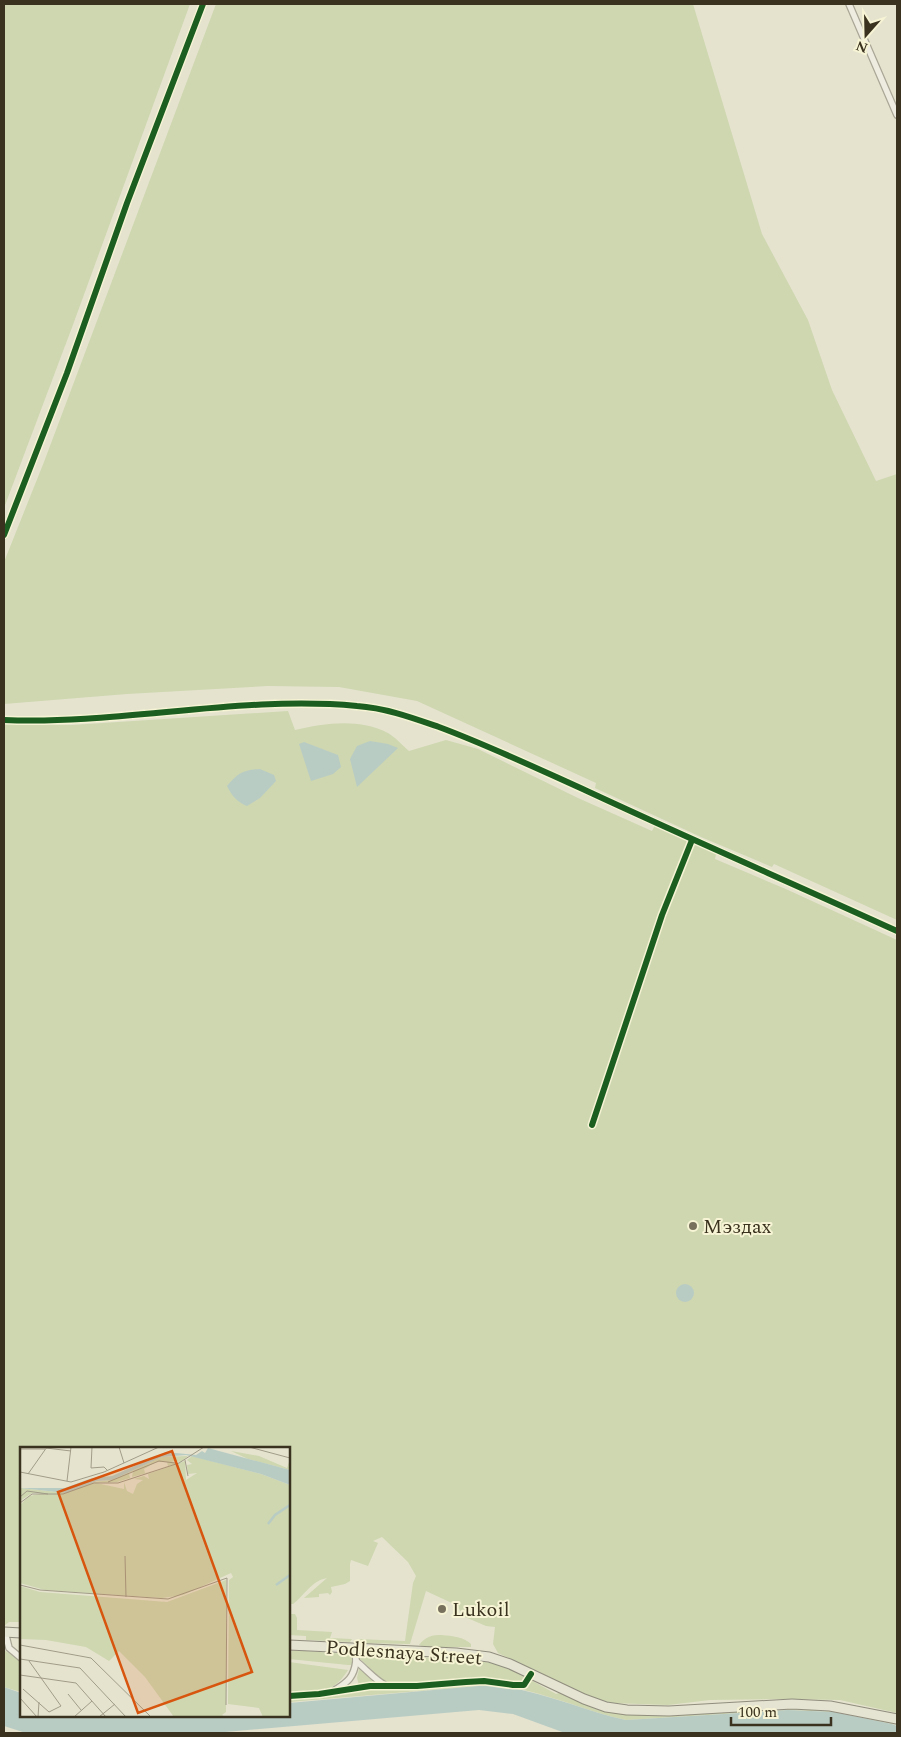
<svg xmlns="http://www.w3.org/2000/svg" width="901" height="1737" viewBox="0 0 901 1737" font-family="Spectral,serif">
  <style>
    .green { fill: #ced7b0 }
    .water { fill: #b9ccc4 }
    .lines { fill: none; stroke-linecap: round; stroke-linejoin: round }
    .minor-casing { stroke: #aaa797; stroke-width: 8 }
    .primary-casing { stroke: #908d7e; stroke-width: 11 }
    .minor { stroke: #eeece0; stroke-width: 5.5 }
    .primary { stroke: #e5e3d1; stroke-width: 9 }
    .cycleway-casing { stroke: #f6f4d4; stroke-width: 9 }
    .cycleway { stroke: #1b5e20; stroke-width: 6 }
    .poi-dot { fill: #76705c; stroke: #f6f4d4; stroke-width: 2 }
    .labels { text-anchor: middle; stroke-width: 4; stroke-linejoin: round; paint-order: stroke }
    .poi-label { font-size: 20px; fill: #3a321e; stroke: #f6f4d4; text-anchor: start }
    .street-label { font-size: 20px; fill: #3a321e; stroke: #f6f4d4 }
    .inset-river { fill: none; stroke: #b9ccc4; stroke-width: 2.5 }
    .inset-road { fill: none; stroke: #a19c88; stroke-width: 1 }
    .view { fill: #d7550e; fill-opacity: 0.15; stroke: #d7550e; stroke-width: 2.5 }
    .inset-edge { fill: none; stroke: #3a321e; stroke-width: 2.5 }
  </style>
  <rect width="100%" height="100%" fill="#e5e3ce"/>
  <g class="green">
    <path d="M4,4H190L74,322L4,508Z"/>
    <path d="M216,4H693L762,234L808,320L832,390L876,481L897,474V920L774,864L772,867L701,837L595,788L596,783L417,701L339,687L268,686L127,694L4,704V562L44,462Z"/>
    <path d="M288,711L295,730C324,723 360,718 388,733C395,737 402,745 409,751L446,740L478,749L578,798L652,831L655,825L716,854L715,859L788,890L897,940V1713L840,1700L787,1699L710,1700L668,1705L612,1703L591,1697L498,1653L493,1644L495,1627L486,1626L465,1617L456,1605L426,1591L410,1644L357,1643L358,1639L405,1641L413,1583L416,1576L408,1562L382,1537L373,1541L378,1543L368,1566L351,1560L350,1564V1581L345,1584L331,1587L332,1592L330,1595L328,1593L319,1594V1597L304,1598L327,1578C311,1581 305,1595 293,1604H289V1448H21V1622H9L4,1626V724L72,725Z"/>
    <path d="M289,1614H295L297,1618V1630L332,1632L330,1638L352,1639L350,1642L306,1640V1636L289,1635Z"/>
    <path d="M442,1635C452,1636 464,1637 471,1644V1647H425L419,1645C426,1636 432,1635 442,1635Z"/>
    <path d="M4,1650L21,1661V1692L4,1687Z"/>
    <path d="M292,1650L348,1654L354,1661L352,1665H348L289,1659V1656H291Z"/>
    <path d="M362,1655L462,1659L493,1663L511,1669L556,1694L559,1693L570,1697L658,1715L758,1709H803L831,1710L889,1721L897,1725L835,1712L788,1710L626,1720C580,1710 536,1687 489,1685L289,1702V1698L323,1696L372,1688L383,1689L373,1671L360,1659Z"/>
    <path d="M289,1662L348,1670C332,1696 316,1691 289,1691Z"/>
    <path d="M359,1669H363L371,1676L373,1683L359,1685L357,1678Z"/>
  </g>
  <g class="water">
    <path d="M370,741L388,744L398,748L357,787L350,759L357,746Z"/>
    <path d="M304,742L338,755L341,767L333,774L311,781L299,744Z"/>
    <path d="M260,769L274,775L276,781L260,798L247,806C237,802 232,796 227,786C238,773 243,770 260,769Z"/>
    <circle cx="685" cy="1293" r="9"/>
    <path d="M489,1685C536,1688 580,1710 626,1720L788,1710L834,1712L892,1724L897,1726V1733H565L513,1714L479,1710L214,1733H26L4,1726V1687L21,1693V1716H86L115,1718L153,1716H289V1703Z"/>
  </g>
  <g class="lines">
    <g class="minor-casing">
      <g id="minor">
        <path d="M849,4L897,115"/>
        <path d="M4,535L67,373L127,203L203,4"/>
        <path d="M4,720C122,725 239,695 357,706C386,708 413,718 439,727C490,746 538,769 587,791C690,839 794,884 897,931"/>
        <path d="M592,1125L662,915L692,840"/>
        <path d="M5,1632L9,1648L21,1658"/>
        <path d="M355,1649L356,1661C366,1669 375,1680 385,1685"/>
        <path d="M335,1690C348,1682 354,1677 356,1661"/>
        <path d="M289,1696L319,1694L370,1686H417L466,1682L484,1681L513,1685H524L531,1674"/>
      </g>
    </g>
    <g class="primary-casing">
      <g id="primary">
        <path d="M4,1632L21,1633"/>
        <path d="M289,1645L456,1653L489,1657L510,1664L584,1699L606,1707L627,1710L669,1711L792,1704L830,1706L897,1719"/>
      </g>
    </g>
    <use href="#minor" class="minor"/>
    <use href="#primary" class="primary"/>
    <g class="cycleway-casing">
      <g id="cycleway">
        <path d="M4,535L67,373L127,203L203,4"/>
        <path d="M4,720C122,725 239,695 357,706C386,708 413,718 439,727C490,746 538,769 587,791C690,839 794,884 897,931"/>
        <path d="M592,1125L662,915L692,840"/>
        <path d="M289,1696L319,1694L370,1686H417L466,1682L484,1681L513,1685H524L531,1674"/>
      </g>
    </g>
    <use href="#cycleway" class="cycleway"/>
  </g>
  <g class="poi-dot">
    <circle cx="693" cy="1226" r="5"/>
    <circle cx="442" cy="1609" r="5"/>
  </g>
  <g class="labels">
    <g class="poi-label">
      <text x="703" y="1233">Мэздах</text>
      <text x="452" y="1616">Lukoil</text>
    </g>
    <g class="street-label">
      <text transform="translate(404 1652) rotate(4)" y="7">Podlesnaya Street</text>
    </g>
  </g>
  <g transform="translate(20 1447)">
    <rect width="270" height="270" fill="#e5e3ce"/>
    <path d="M211,4L239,9L267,21L270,12V23L228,12ZM168,9L161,15L152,14L156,17L141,21L148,19L147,15H136L124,22L125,26L134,24L112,30L113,24L109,26L110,31L97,35L74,36L51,45L48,46L43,47H33L20,46H12L0,54V41L47,46L73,35L92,33L142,10ZM172,9L241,27L270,38V270H243L239,261L208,257L209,133L213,130L211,126L163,148L142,151L25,143L0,136V58L9,49L76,36L104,42V35L107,44L113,47L117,37L123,33L114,32L124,29L129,32L128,27L165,14L166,33L177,26L168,27L167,18L172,17L167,13ZM206,133V265L202,268L205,270H154L125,230L99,204L89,214L66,200L26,193L1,192L0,195V139L20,145L147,155Z" fill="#ced7b0"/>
    <path d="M188,1L270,23V38L241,27L166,8L142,10L92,33L77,34L47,46L0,41H45L72,31L92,29L146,5L176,8L182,4L185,6Z" fill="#b9ccc4"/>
    <path class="inset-river" d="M248,77L255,68L270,58M256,138L270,128"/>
    <path class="inset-road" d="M72,0L71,21L84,20L87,23M99,0L104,16M229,0L270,11M26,1L51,4M0,2H25M165,13L168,29M0,25L51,35L84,25L139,0M8,27L27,0M47,34L51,0M88,35L139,14L155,16M0,50L7,44L28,47M0,56L12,47H43L74,36H98L159,16L184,0M105,109L106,150M0,138L20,143L148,152L207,131L206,258M0,198L71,211L131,270M0,212L60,221L106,270M0,228L56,236L86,270M3,242L29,265L41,259L9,214M48,247L61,263M0,251L17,270M18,270L19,255M54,270L72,254M79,270L95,257"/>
    <path class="view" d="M152,4L232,225L118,266L38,45Z"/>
    <rect width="270" height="270" class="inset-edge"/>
  </g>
  <rect width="901" height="1737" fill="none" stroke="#3a321e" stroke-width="10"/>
  <g transform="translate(866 35) rotate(200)" stroke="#f6f4d4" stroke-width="4" paint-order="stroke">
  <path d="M0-4L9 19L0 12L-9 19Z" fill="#3a321e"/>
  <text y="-8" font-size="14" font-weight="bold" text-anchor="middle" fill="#3a321e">N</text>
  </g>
  <path d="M731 1717v8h100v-8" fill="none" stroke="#3a321e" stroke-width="2.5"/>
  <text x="738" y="1717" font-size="15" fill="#3a321e" stroke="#f6f4d4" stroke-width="4" paint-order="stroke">100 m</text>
</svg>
